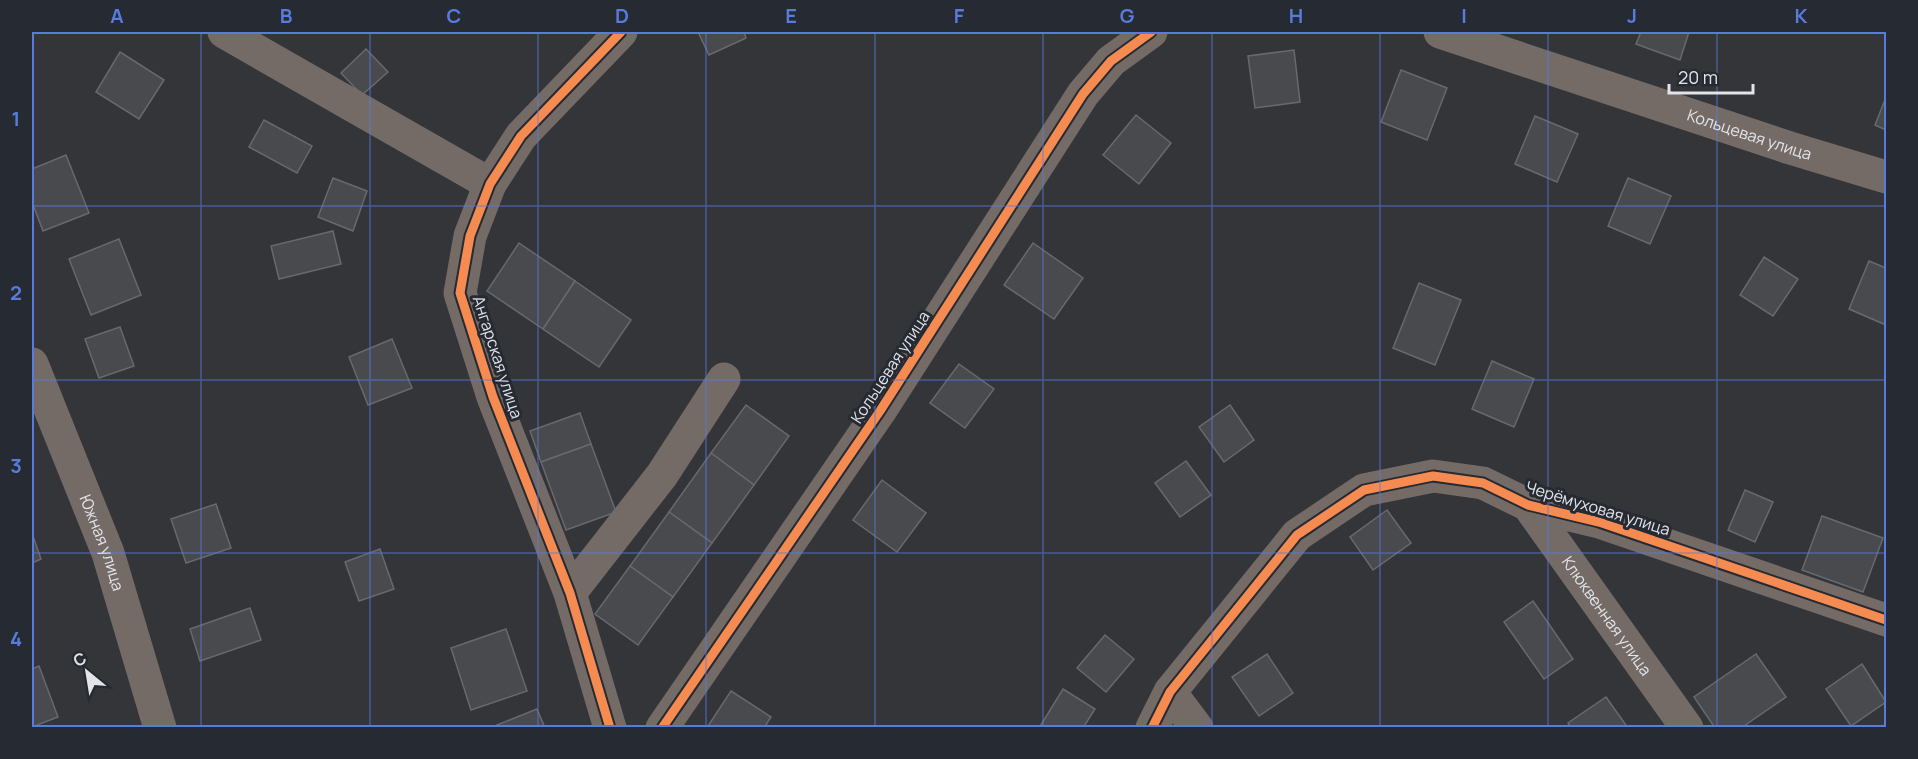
<svg xmlns="http://www.w3.org/2000/svg" width="1918" height="759" viewBox="0 0 1918 759" font-family="Manrope,sans-serif">
  <style>
    .building { fill: #484a4d; stroke: #67696d; stroke-width: 1.5 }
    .lines { fill: none; stroke-linecap: round; stroke-linejoin: round }
    .minor { stroke: #746b67; stroke-width: 33 }
    .cycleway-casing { stroke: #262a32; stroke-width: 13 }
    .cycleway { stroke: #f68b52; stroke-width: 9 }
    .grid { fill: none; stroke: #587bdd; stroke-width: 1.5; stroke-opacity: 0.55 }
    .labels { text-anchor: middle; stroke-width: 6; stroke-linejoin: round; paint-order: stroke }
    .street-label { font-size: 16px; fill: #e2e4ea; stroke: #262a32 }
    .neatline { fill: none; stroke: #587bdd; stroke-width: 2 }
    .grid-label { font-size: 20px; text-anchor: middle; font-weight: bold; fill: #587bdd }
  </style>
  <rect width="100%" height="100%" fill="#333539"/>
  <g class="building">
    <path d="M698,32H744L746,38L709,55Z"/>
    <path d="M1641,32H1689L1680,60L1636,44Z"/>
    <path d="M366,49L388,72L362,95L341,73Z"/>
    <path d="M1294,50L1300,102L1255,108L1248,56Z"/>
    <path d="M120,52L164,80L139,119L96,92Z"/>
    <path d="M1401,70L1447,88L1427,140L1381,122Z"/>
    <path d="M1886,97V130L1875,125Z"/>
    <path d="M1136,115L1171,143L1139,184L1103,155Z"/>
    <path d="M1535,116L1578,134L1557,182L1515,164Z"/>
    <path d="M264,120L312,146L297,173L249,147Z"/>
    <path d="M66,155L89,213L43,231L32,202V169Z"/>
    <path d="M333,178L367,191L353,231L318,217Z"/>
    <path d="M1628,178L1671,196L1650,244L1608,226Z"/>
    <path d="M333,231L341,264L279,279L271,246Z"/>
    <path d="M119,239L141,295L91,315L69,259Z"/>
    <path d="M519,243L575,281L543,329L487,291Z"/>
    <path d="M1033,243L1083,278L1054,319L1004,285Z"/>
    <path d="M1764,257L1798,279L1773,316L1740,295Z"/>
    <path d="M1869,261L1886,268V325L1849,309Z"/>
    <path d="M575,281L631,320L599,367L543,329Z"/>
    <path d="M1419,283L1461,300L1435,365L1393,348Z"/>
    <path d="M120,327L134,366L99,378L85,339Z"/>
    <path d="M392,339L412,388L368,405L349,357Z"/>
    <path d="M1492,361L1534,379L1514,427L1472,409Z"/>
    <path d="M959,364L994,389L965,428L930,403Z"/>
    <path d="M746,405L789,436L754,485L711,453Z"/>
    <path d="M1230,405L1254,440L1224,462L1199,427Z"/>
    <path d="M580,413L591,444L541,462L530,431Z"/>
    <path d="M591,444L616,512L566,530L541,462Z"/>
    <path d="M711,453L754,485L712,543L669,512Z"/>
    <path d="M1186,461L1211,495L1180,517L1155,483Z"/>
    <path d="M882,480L926,513L897,552L853,520Z"/>
    <path d="M1745,490L1773,502L1755,542L1728,530Z"/>
    <path d="M216,504L231,548L186,563L171,519Z"/>
    <path d="M1387,510L1411,543L1373,570L1350,537Z"/>
    <path d="M669,512L712,543L673,597L630,566Z"/>
    <path d="M1822,516L1883,538L1863,592L1802,570Z"/>
    <path d="M32,533L41,559L32,563Z"/>
    <path d="M380,549L394,589L359,601L345,562Z"/>
    <path d="M630,566L673,597L638,645L595,614Z"/>
    <path d="M1533,601L1573,659L1544,679L1504,622Z"/>
    <path d="M250,608L261,640L200,661L190,629Z"/>
    <path d="M506,629L527,691L471,710L451,648Z"/>
    <path d="M1105,635L1134,659L1106,692L1077,668Z"/>
    <path d="M1267,654L1293,693L1259,716L1232,677Z"/>
    <path d="M1756,654L1786,697L1741,728H1715L1694,697Z"/>
    <path d="M1862,664L1886,702L1851,726L1826,689Z"/>
    <path d="M39,666L58,717L32,727V669Z"/>
    <path d="M1063,689L1095,709L1083,728H1039Z"/>
    <path d="M731,691L771,717L764,728H711L708,726Z"/>
    <path d="M1606,697L1628,728H1571L1568,723Z"/>
    <path d="M537,709L545,728H498L497,725Z"/>
  </g>
  <g class="lines">
    <g class="minor">
      <path d="M224,32L490,184"/>
      <path id="s1" d="M1440,32L1790,148L1886,177"/>
      <path id="s2" d="M32,364L108,553L160,728"/>
      <path id="s3" d="M1528,505L1687,728"/>
      <path d="M570,593L662,475L724,379"/>
      <path d="M1170,692L1197,728"/>
      <path d="M610,728L570,593L493,397L460,293L470,236L490,184L521,136L621,32"/>
      <path d="M662,728L880,411L1083,94L1111,61L1151,32"/>
      <path d="M1152,728L1170,692L1297,535L1364,490L1433,476L1483,483L1528,505L1599,522L1886,620"/>
    </g>
    <g class="cycleway-casing">
      <g id="cycleway">
        <path d="M610,728L570,593L493,397L460,293L470,236L490,184L521,136L621,32"/>
        <path d="M662,728L880,411L1083,94L1111,61L1151,32"/>
        <path d="M1152,728L1170,692L1297,535L1364,490L1433,476L1483,483L1528,505L1599,522L1886,620"/>
      </g>
    </g>
    <use href="#cycleway" class="cycleway"/>
  </g>
  <path class="grid" d="M201,32V728M370,32V728M538,32V728M706,32V728M875,32V728M1043,32V728M1212,32V728M1380,32V728M1548,32V728M1717,32V728M32,206H1886M32,380H1886M32,553H1886"/>
  <g class="labels">
    <g class="street-label">
      <text dy="6" stroke="none"><textPath href="#s1" startOffset="326">Кольцевая улица</textPath></text>
      <text transform="translate(498 357) rotate(72)" y="6">Ангарская улица</text>
      <text transform="translate(890 367) rotate(-57)" y="6">Кольцевая улица</text>
      <text transform="translate(1598 508) rotate(17)" y="6">Черёмуховая улица</text>
      <text dy="6" stroke="none"><textPath href="#s2" startOffset="192">Южная улица</textPath></text>
      <text dy="6" stroke="none"><textPath href="#s3" startOffset="136">Клюквенная улица</textPath></text>
    </g>
  </g>
  <rect width="1918" height="759" fill="none" stroke="#262a32" stroke-width="66"/>
  <g transform="translate(87 672) rotate(330)" stroke="#262a32" stroke-width="4.5" paint-order="stroke">
  <path d="M0-4.5L10 22L0 15L-10 22Z" fill="#e2e4ea"/>
  <text y="-9" font-size="16" font-weight="bold" text-anchor="middle" fill="#e2e4ea">С</text>
  </g>
  <path d="M1669 84v9h84v-9" fill="none" stroke="#e2e4ea" stroke-width="3"/>
  <text x="1678" y="84" font-size="18" fill="#e2e4ea" stroke="#262a32" stroke-width="4.5" paint-order="stroke">20 m</text>
  <rect x="33" y="33" width="1852" height="693" class="neatline"/>
  <g class="grid-label">
    <text x="117" y="23">A</text>
    <text x="286" y="23">B</text>
    <text x="454" y="23">C</text>
    <text x="622" y="23">D</text>
    <text x="791" y="23">E</text>
    <text x="959" y="23">F</text>
    <text x="1127" y="23">G</text>
    <text x="1296" y="23">H</text>
    <text x="1464" y="23">I</text>
    <text x="1632" y="23">J</text>
    <text x="1801" y="23">K</text>
    <text x="16" y="126">1</text>
    <text x="16" y="300">2</text>
    <text x="16" y="473">3</text>
    <text x="16" y="646">4</text>
  </g>
</svg>
